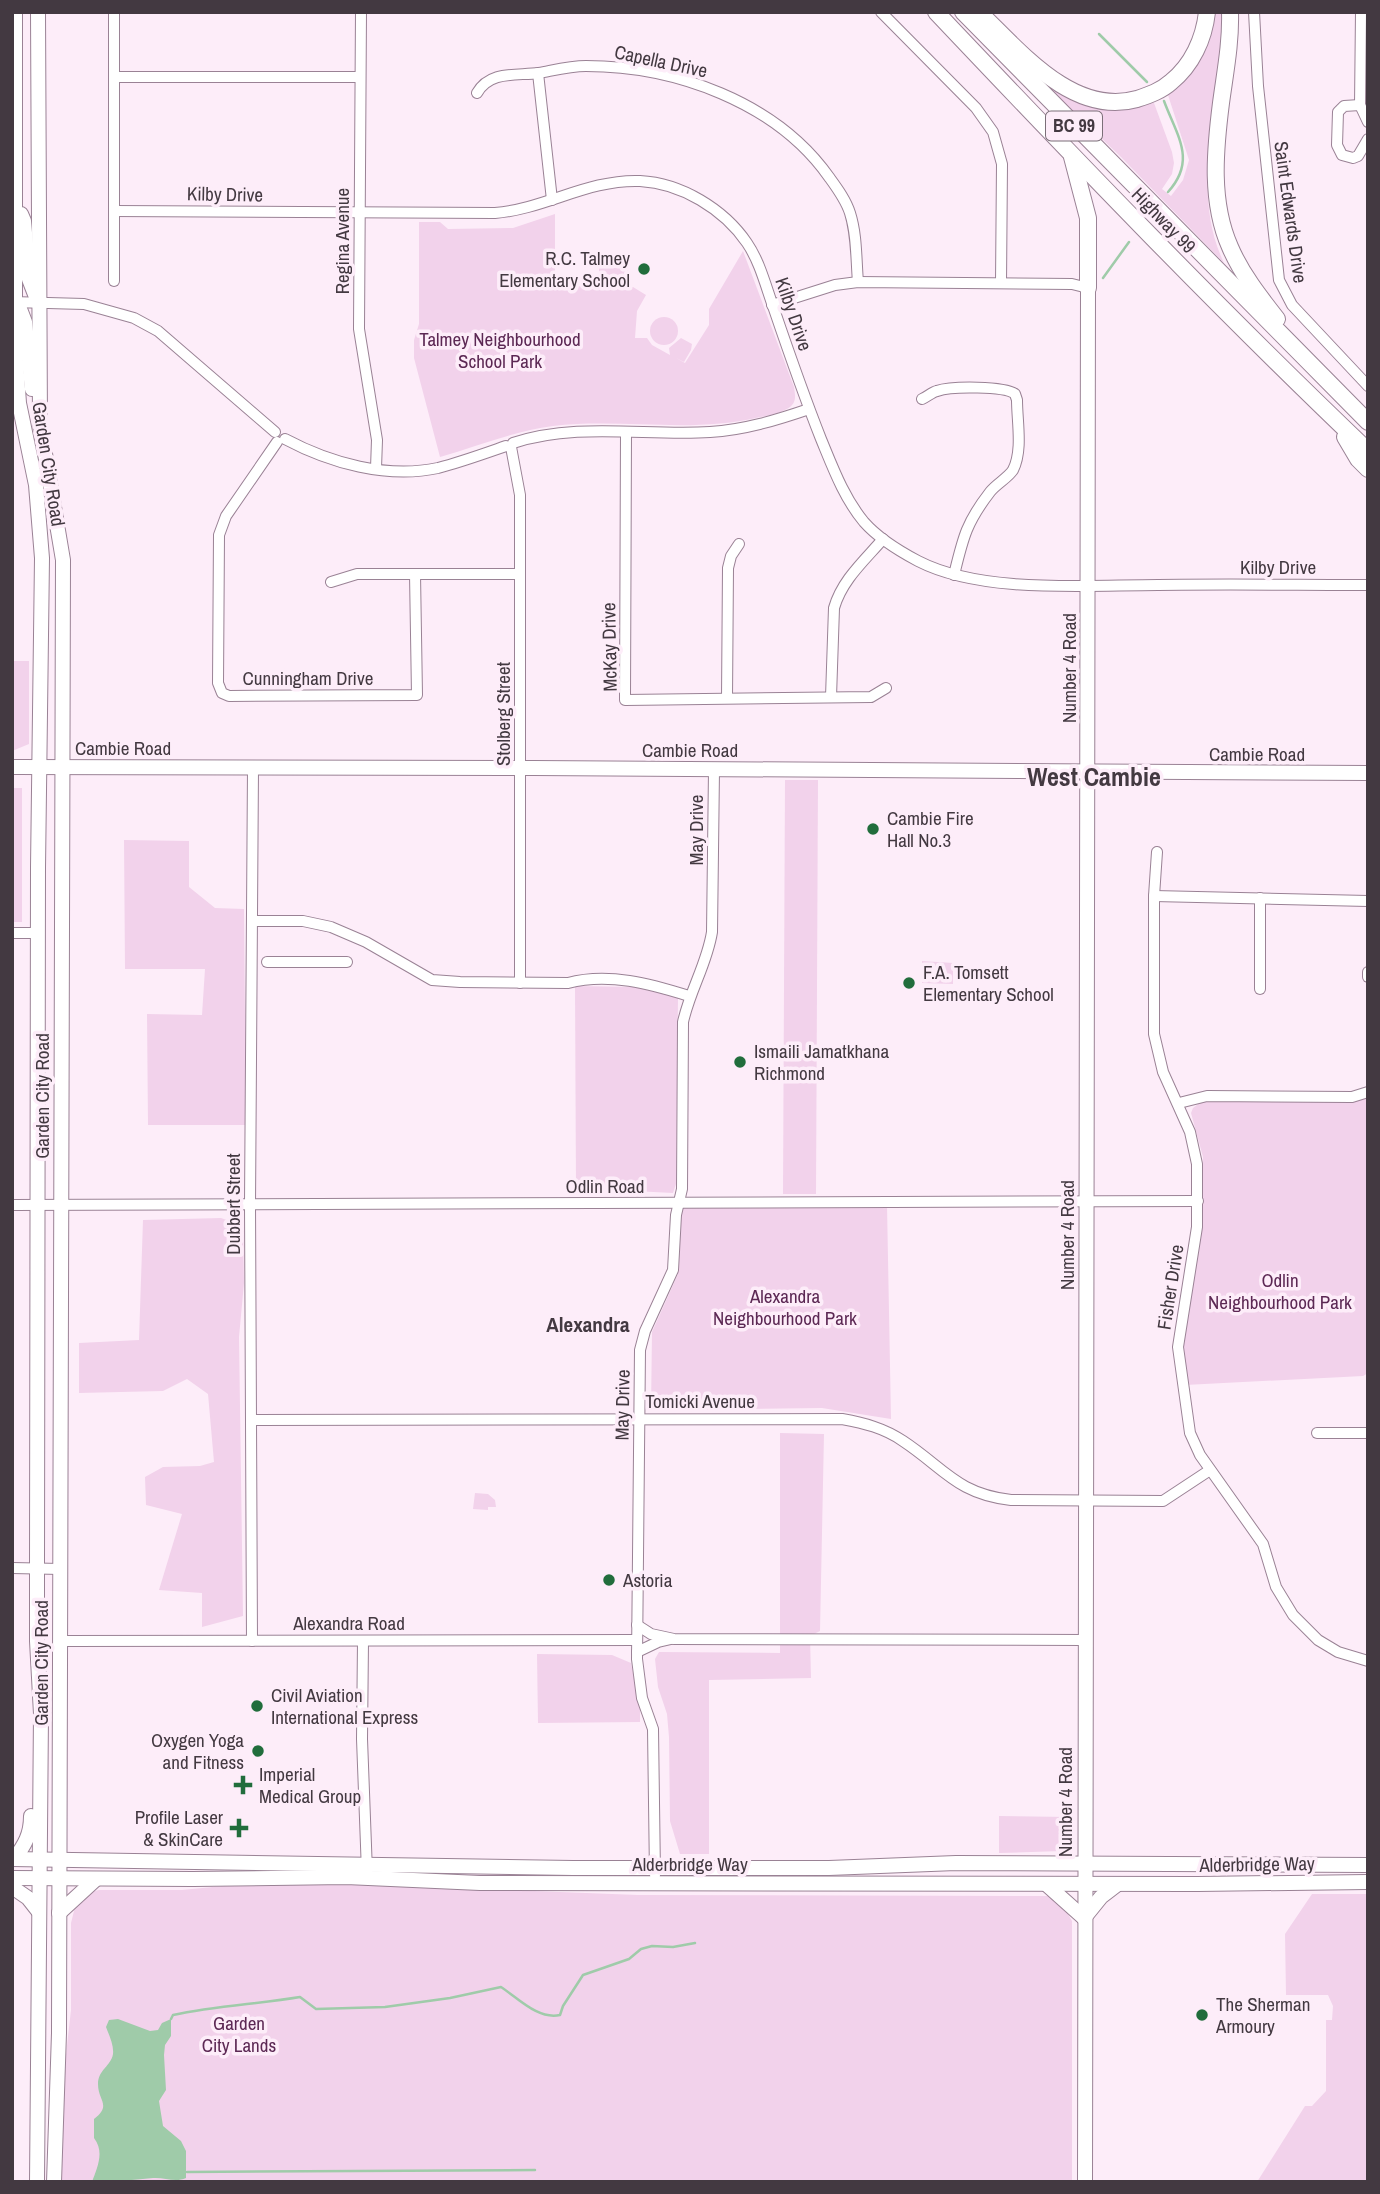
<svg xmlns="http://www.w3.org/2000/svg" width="1380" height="2194" viewBox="0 0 1380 2194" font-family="'Archivo Narrow',sans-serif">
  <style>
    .green { fill: #f2d2eb }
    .water { fill: #9fcba9 }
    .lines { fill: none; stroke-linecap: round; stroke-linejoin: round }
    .stream { stroke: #9fcba9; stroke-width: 2.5 }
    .minor-casing { stroke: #9a8295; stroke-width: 12 }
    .major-casing { stroke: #9a8295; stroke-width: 16 }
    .highway-casing { stroke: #9a8295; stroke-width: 18 }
    .minor { stroke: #fff; stroke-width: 10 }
    .major { stroke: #fff; stroke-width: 14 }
    .highway { stroke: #fff; stroke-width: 16 }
    .poi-dot { fill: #216d3c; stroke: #fdedf9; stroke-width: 2.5 }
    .labels { text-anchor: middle; stroke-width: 7; stroke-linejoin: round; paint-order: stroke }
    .shield { fill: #fdedf9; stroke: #7b6f78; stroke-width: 2 }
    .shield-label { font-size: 18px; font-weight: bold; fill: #433941 }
    .street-label { font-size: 19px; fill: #433941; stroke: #fdedf9 }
    .poi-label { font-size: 19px; fill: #433941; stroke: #fdedf9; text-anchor: start }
    .park-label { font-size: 19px; fill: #5c2854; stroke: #fdedf9 }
    .neighbourhood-label { font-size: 21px; font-weight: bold; fill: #433941; stroke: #fdedf9 }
    .district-label { font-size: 26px; font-weight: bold; fill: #433941; stroke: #fdedf9 }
  </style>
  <rect width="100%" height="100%" fill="#fdedf9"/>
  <g class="green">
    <path d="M1215,12H1222C1224,94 1187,186 1224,263L1121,157L1037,77L1073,100L1110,108L1154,103L1172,152L1174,163L1172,174L1162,189L1171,196L1183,180L1189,160L1168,95C1195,73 1213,48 1215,12Z"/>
    <path d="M555,214V286L633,287L646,295L637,311L635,338H647L652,345L670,355L669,348L681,338L692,344L691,350L684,362L676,358L685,363L709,325V309L743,251L794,387C795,395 797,401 790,407C782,413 770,415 760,417C692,434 622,418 553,426C514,431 478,446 440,457L414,358V340L419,324V222H440L448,229L513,228Z"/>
    <rect x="599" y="268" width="29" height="16"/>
    <circle cx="664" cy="331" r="14"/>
    <path d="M12,661H29V744L12,751Z"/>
    <path d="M785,780H818L816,1194H783Z"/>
    <rect x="12" y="788" width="10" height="134"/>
    <path d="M124,840L189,841V887L215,908L244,909L246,1125H148L147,1014L202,1015L205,969H125Z"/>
    <path d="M922,961L953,963V984L922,983Z"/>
    <path d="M575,986L637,987L678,997L676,1184L673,1193L576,1188Z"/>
    <path d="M1368,1098V1373L1363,1376L1185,1385L1184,1345L1202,1220L1203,1157L1191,1113L1193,1108L1205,1099L1352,1100Z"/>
    <path d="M887,1205L891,1419L822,1408L651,1410L652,1332L678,1274V1207Z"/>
    <path d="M221,1218L243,1226L244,1283L239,1337L243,1616L202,1627V1593L159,1590L182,1514L146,1505L145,1477L163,1467L200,1466L214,1462L208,1394L187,1379L163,1391L79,1393V1343L139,1340L143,1220Z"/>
    <path d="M780,1433L824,1434L820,1631L810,1636L811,1678L709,1680V1854H680L670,1821L669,1737L667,1714L658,1687L655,1659L659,1652L780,1653Z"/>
    <path d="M475,1493L488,1494L495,1500L496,1507H488V1510L473,1509Z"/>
    <path d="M537,1654L612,1655L631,1663L640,1709V1722L538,1723Z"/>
    <path d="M999,1816L1069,1817V1843L1062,1851L999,1853Z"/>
    <path d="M349,1884L638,1895L1051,1896L1061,1902L1072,1921V2182H61L65,2063L71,2010V1923L75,1907L90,1892L99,1890H182L233,1885Z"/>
    <path d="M1312,1894H1368V2182H1257L1305,2106H1312L1326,2091V2020H1332L1333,2006L1328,1995H1286L1285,1934Z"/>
  </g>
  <path class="water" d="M118,2019L150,2031L158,2030L162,2023L171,2019V2036L165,2045L164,2055L166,2090L159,2101L163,2126L181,2141L186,2151V2178C175,2183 164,2177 153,2178C132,2180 113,2182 92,2182C97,2168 105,2152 94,2138V2119C112,2105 98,2101 98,2084C98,2070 111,2066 113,2054C114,2045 109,2035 106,2027L109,2020Z"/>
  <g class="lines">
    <g class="stream">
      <path d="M1099,34L1147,82"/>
      <path d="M1164,101C1177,136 1197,160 1168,192"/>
      <path d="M1103,278L1129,242"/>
      <path d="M171,2019L173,2015C215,2006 258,2004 300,1997L316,2009L385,2007L450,1998L501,1987C518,1998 538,2020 560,2015L563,2006L583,1975L629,1959L641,1949L652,1946L673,1947L695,1943"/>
      <path d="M187,2172L535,2170"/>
    </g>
    <g class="minor-casing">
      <g id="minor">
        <path d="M361,12L359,329L377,440L376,468"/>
        <path d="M881,12L976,108L993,132L1002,164L1001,283"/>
        <path d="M1254,12L1258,86L1279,280L1292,305L1368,386"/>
        <path d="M1361,12L1360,105L1368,122"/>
        <path d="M538,73L552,200"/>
        <path d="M114,77H360"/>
        <path d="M477,93C490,70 517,76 539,73C555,70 570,66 586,66C675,66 776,102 829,177C837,188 846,200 850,213C857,235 856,259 858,282"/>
        <path d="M1360,105L1344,106L1338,112L1337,145L1342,155L1353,158L1358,156L1368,139"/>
        <path d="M114,211L495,213C545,209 588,179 640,181C681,183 724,209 747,243C760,262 766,287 774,309C789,353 804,396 821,439C833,468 844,498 864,522C879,539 899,551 918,561C982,594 1086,585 1158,585C1228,584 1298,585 1368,585"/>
        <path d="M114,281V12"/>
        <path d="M12,302L84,304L134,318L158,331L275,432"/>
        <path d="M772,305L835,285L858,282L1072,284L1088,288"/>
        <path d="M922,399C927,397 932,392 937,391C951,386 1005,386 1015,394L1017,400C1017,422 1023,450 1013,470C1008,478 996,484 990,492C966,523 963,538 954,575"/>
        <path d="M626,433L625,700L871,697L886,688"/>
        <path d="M285,439C330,463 387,479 438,468C461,462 483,454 506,446"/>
        <path d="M277,442L226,516L219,535L218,683L222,693L229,696L417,695L415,574"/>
        <path d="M513,443C576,422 645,436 710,432C744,430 777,420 809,409"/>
        <path d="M511,447L520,495V983"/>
        <path d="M331,582L357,574H519"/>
        <path d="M831,697L834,608C842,580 864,561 883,539"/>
        <path d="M727,698L728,568L731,556L739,544"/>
        <path d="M1157,852L1154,896V1034L1163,1072L1190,1132L1197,1164V1227L1178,1347L1190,1433L1200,1455L1263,1544L1276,1587L1293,1615L1318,1640L1338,1652L1368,1661"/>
        <path d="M1154,896L1368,901"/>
        <path d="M1260,898V989"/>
        <path d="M252,921H303L331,927L366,942L432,980L460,982L568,983C608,972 651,984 689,996"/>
        <path d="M12,933H38"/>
        <path d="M267,962H347"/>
        <path d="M1368,977V972"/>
        <path d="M1179,1103L1207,1096L1352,1097L1368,1092"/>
        <path d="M12,1205L1198,1201"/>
        <path d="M251,1420L842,1419C864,1423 884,1428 903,1441C944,1468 957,1494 1011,1500L1163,1501L1210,1470"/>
        <path d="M1317,1433H1368"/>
        <path d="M12,1568L61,1569"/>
        <path d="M637,1625L651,1634L674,1639L1085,1640"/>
        <path d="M61,1641L637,1640"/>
        <path d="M252,1641L250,1204L253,768"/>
        <path d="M363,1641L362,1739L367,1872"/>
        <path d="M637,1652L658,1642L671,1639"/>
        <path d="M655,1875L653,1729L642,1698L637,1659L640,1350L645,1331L673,1270L676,1215L682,1189L683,1022C690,990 707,964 712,932L714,770"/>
      </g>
    </g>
    <g class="major-casing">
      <g id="major">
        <path d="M15,12V347L19,403L36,485L42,558L38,868L37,1569V1641L41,1714L37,2182"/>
        <path d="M38,12L40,424L63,560L59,2033L54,2182"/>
        <path d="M21,214L24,221L29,279L36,297"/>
        <path d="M20,309L25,322L32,389"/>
        <path d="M12,767L534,768L1368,773"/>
        <path d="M12,1859L573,1868H829L956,1863L1368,1865"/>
        <path d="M14,1859C25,1845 31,1834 31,1816"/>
        <path d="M12,1878L193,1879L346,1877L480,1883L1197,1884L1368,1882"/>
        <path d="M1046,1884L1084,1918"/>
        <path d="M12,1887L28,1898L39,1912"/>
        <path d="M59,1913L96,1879"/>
        <path d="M1084,1918L1101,1897L1118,1884"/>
        <path d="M1085,2182L1088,288"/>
      </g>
    </g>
    <g class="highway-casing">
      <g id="highway">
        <path d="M936,12C1077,161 1219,309 1368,451"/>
        <path d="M963,12L1368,422"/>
        <path d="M979,12C1020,51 1073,117 1137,99C1149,95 1161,91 1171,82C1192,65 1204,39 1207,12"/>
        <path d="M1230,12C1231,43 1225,73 1221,103C1215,150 1210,202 1230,247C1241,273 1259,296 1277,319"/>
        <path d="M1072,157L1088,218V288"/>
        <path d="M1345,437L1358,459L1368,469"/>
      </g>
    </g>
    <use href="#minor" class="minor"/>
    <use href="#major" class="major"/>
    <use href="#highway" class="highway"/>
  </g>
  <g class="poi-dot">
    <circle cx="644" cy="269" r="7"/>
    <circle cx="873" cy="829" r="7"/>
    <circle cx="909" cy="983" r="7"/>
    <circle cx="740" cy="1062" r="7"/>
    <circle cx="609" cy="1580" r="7"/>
    <circle cx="257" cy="1706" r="7"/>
    <circle cx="258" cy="1751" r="7"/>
    <path d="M239.5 1774.5h7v7h7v7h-7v7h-7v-7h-7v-7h7z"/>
    <path d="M235.5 1817.5h7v7h7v7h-7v7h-7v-7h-7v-7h7z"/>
    <circle cx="1202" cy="2015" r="7"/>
  </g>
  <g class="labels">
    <rect class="shield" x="1046" y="111.5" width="56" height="29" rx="5"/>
    <g class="shield-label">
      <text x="1074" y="132">BC 99</text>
    </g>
    <g class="street-label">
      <text transform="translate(661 61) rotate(12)" y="7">Capella Drive</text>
      <text transform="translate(225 194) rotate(1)" y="7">Kilby Drive</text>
      <text transform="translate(1291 212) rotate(82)" y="7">Saint Edwards Drive</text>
      <text transform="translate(1164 220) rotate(46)" y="7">Highway 99</text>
      <text transform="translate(342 241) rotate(-90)" y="7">Regina Avenue</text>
      <text transform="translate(794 314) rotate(71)" y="7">Kilby Drive</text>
      <text transform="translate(49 464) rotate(81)" y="7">Garden City Road</text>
      <text x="1278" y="574">Kilby Drive</text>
      <text transform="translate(609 647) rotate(-91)" y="7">McKay Drive</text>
      <text transform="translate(1069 668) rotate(-90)" y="7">Number 4 Road</text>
      <text x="308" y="685">Cunningham Drive</text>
      <text transform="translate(503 714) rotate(-90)" y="7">Stolberg Street</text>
      <text x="123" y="755">Cambie Road</text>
      <text x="690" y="757">Cambie Road</text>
      <text x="1257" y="761">Cambie Road</text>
      <text transform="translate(696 830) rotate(-90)" y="7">May Drive</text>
      <text transform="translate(42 1096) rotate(-90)" y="7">Garden City Road</text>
      <text x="605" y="1193">Odlin Road</text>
      <text transform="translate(233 1204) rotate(-90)" y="7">Dubbert Street</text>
      <text transform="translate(1067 1235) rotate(-90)" y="7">Number 4 Road</text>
      <text transform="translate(1170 1287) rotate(-81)" y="7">Fisher Drive</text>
      <text x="700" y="1408">Tomicki Avenue</text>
      <text transform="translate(622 1405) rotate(-89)" y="7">May Drive</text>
      <text x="349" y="1630">Alexandra Road</text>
      <text transform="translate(41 1663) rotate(-90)" y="7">Garden City Road</text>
      <text transform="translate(1065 1802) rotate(-90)" y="7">Number 4 Road</text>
      <text x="690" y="1871">Alderbridge Way</text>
      <text transform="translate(1257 1864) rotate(-1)" y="7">Alderbridge Way</text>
    </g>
    <g class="poi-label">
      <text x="630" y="265" text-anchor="end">R.C. Talmey<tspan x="630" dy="22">Elementary School</tspan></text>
      <text x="887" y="825">Cambie Fire<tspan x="887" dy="22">Hall No.3</tspan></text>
      <text x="923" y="979">F.A. Tomsett<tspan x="923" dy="22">Elementary School</tspan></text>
      <text x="754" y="1058">Ismaili Jamatkhana<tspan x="754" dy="22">Richmond</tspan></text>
      <text x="623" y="1587">Astoria</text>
      <text x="271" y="1702">Civil Aviation<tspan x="271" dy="22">International Express</tspan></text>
      <text x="244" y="1747" text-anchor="end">Oxygen Yoga<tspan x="244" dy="22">and Fitness</tspan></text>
      <text x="259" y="1781">Imperial<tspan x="259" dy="22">Medical Group</tspan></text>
      <text x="223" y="1824" text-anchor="end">Profile Laser<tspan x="223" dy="22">&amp; SkinCare</tspan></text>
      <text x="1216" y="2011">The Sherman<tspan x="1216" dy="22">Armoury</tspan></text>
    </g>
    <g class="park-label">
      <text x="500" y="346">Talmey Neighbourhood<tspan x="500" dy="22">School Park</tspan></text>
      <text x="1280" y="1287">Odlin<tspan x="1280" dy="22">Neighbourhood Park</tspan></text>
      <text x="785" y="1303">Alexandra<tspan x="785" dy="22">Neighbourhood Park</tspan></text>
      <text x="239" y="2030">Garden<tspan x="239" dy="22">City Lands</tspan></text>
    </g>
    <g class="neighbourhood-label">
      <text x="588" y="1332">Alexandra</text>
    </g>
    <g class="district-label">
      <text x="1094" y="786">West Cambie</text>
    </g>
  </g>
  <rect width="1380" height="2194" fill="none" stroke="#433941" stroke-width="28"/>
</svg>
